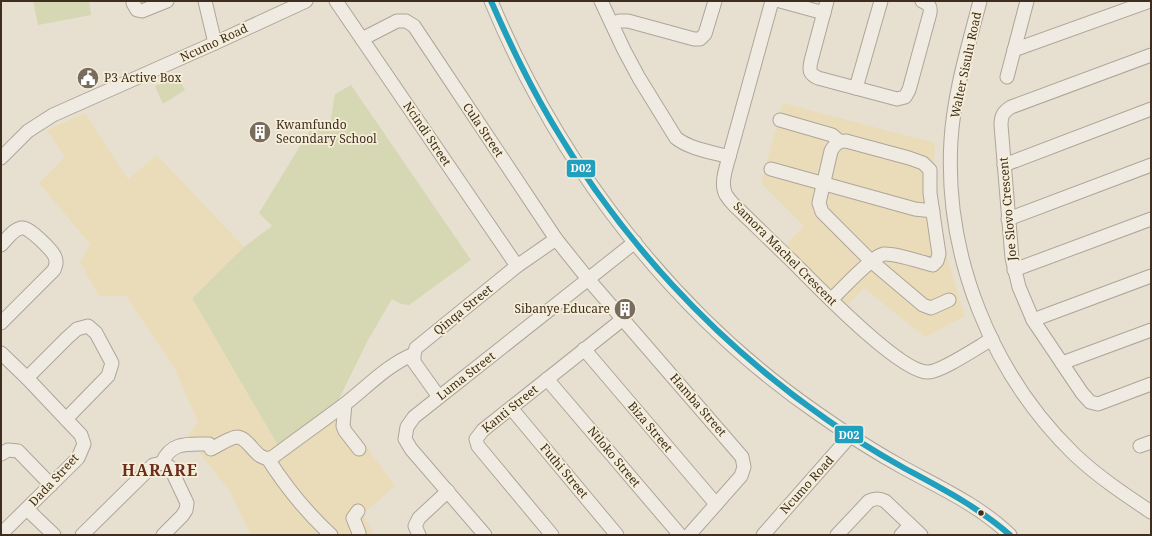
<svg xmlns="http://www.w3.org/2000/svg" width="1152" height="536" viewBox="0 0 1152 536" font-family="'Noto Serif',serif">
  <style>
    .green { fill: #d6d7b3 }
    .sand { fill: #eadcb9 }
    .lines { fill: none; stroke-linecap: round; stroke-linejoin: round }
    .minor-casing { stroke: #ada599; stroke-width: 15 }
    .minor { stroke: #efebe3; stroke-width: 13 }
    .bus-1-casing { stroke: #f7eed8; stroke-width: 9 }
    .bus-1 { stroke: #219fbf; stroke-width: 6 }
    .bus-dot { fill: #3d2e20; stroke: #f7eed8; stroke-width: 1.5 }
    .labels { text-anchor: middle; stroke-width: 3.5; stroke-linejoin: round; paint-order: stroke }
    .street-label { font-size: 12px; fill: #3d2e20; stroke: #f7eed8 }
    .poi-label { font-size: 12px; fill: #3d2e20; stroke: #f7eed8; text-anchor: start }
    .district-label { font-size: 16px; font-weight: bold; letter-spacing: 1px; fill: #6b2e1e; stroke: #f7eed8 }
    .line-badge { stroke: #f7eed8; stroke-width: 1.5 }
    .badge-label { font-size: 11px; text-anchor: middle; font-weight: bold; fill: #fff }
  </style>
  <rect width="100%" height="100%" fill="#e7e0d1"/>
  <g class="green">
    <path d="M33,1H89L91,15L38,25Z"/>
    <path d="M178,78L185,90L163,104L155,86Z"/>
    <path d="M351,85L471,260L409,305L401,304L392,299L368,340L336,405L278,446L192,298L244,247L272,226L259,213L313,125L330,124L335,94Z"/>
  </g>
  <g class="sand">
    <path d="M783,103L935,143L932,192L944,248L965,316L925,337L864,288L847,306L786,245L804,226L761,183Z"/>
    <path d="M85,113L128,179L157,155L244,247L192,298L278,446L336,405L395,486L363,514L374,535H251L229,490L187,437L198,422L174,367L126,296H99L80,262L90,244L39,183L65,157L47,130Z"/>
  </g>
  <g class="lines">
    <g class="minor-casing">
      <g id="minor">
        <path d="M205,1L215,43"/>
        <path d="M336,1L517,266"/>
        <path d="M491,1C559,165 673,314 820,415C847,434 875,452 904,468C941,488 980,506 1010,535"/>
        <path d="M601,1L624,50L639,78L676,138C690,149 712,152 729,157"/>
        <path d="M772,1L729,157C726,168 720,184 726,195C728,198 731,202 734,205C754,224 773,243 793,262C814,283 900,373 928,372C941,372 978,347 992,339"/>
        <path d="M780,1L824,13"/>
        <path d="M827,1L811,61C809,70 809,74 818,78L897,99L905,97L909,90L930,13C931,6 929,4 922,1"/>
        <path d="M980,1C968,47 954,93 951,140C944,255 991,373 1074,454C1097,476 1124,494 1151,512"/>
        <path d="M133,3L137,10L142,11L167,1"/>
        <path d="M612,24L619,21H628L694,39H700L705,34L715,1"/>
        <path d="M362,39L397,21H406L414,26L556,239L588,279L742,457L744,467L741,476L689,535"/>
        <path d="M1014,50L1150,1"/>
        <path d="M1151,55L1011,107C1003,112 1001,116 1001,125L1012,258L1019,287L1033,320L1082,393L1090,402L1098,404L1151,384"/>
        <path d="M1007,77L1027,1"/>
        <path d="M856,88L881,1"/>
        <path d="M780,120L832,135L839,141"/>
        <path d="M1,158L28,131L53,115L215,43L306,1"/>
        <path d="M1004,165L1151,109"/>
        <path d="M771,169L915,209L933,211"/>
        <path d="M1008,219L1151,165"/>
        <path d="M1,245C6,240 15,227 23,228C30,228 53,251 55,257C57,262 56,265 54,270L1,323"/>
        <path d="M1014,270L1151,219"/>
        <path d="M831,300C841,290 872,256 884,254C896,253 920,262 933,265L937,261L939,254L930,193V170L923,163L909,158L846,141C838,141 835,144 831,151L819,203L822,212L871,261L923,305L931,308L949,300"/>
        <path d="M1033,320L1151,276"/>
        <path d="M584,349L716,504"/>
        <path d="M1,353L27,378L81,435L84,444L78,458L1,534"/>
        <path d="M1062,363L1151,330"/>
        <path d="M27,378L67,338L77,329L88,326L96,333L112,363L108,376L66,419"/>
        <path d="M547,379L680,535"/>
        <path d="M439,397L414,362V354L416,348L517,266L556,239"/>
        <path d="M345,404L343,426L345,431L359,449"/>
        <path d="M511,408L617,535"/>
        <path d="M1140,446L1151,442"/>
        <path d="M211,449C217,446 231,437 237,437C251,438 256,464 273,457C297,439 321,422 345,404C367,387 387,365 414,354"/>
        <path d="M1,454L8,450L18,451L51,485"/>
        <path d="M268,459C286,487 306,512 331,535"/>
        <path d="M162,463C171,441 189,444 209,444"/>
        <path d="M27,509L54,535"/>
        <path d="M358,511L353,518L359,533V535"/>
        <path d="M82,535L153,465L162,463L170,467L187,503L186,510L182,516L163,535"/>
        <path d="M419,535L415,526L419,518L448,491"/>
        <path d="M485,535L411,449L405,439L407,427L414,417L635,242"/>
        <path d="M552,535L478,446L476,439L483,430L623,319"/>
        <path d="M763,535L851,435"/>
        <path d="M837,535L869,501C875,498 879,498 885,501L921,535"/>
        <path d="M901,535L910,525"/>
      </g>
    </g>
    <use href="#minor" class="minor"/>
    <g class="bus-1-casing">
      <path id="bus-1" d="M491,1C509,42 528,82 551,121C620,239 714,341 826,419C851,437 877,453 904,468C941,488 978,507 1010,535"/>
    </g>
    <use href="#bus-1" class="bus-1"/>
  </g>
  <defs>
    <g id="civic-disc" transform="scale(1.15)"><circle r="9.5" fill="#786c5e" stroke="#f7eed8"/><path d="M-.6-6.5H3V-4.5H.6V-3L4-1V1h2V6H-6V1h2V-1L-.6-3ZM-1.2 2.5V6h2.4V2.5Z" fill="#fff"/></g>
    <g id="building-disc" transform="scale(1.15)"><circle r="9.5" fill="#786c5e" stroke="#f7eed8"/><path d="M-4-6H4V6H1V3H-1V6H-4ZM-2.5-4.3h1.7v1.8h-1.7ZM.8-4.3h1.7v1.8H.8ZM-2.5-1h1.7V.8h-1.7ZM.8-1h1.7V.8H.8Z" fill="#fff"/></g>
  </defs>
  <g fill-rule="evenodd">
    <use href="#civic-disc" x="88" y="78"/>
    <use href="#building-disc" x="260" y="132"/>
    <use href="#building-disc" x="625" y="309"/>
  </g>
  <circle class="bus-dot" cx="981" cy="513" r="3.5"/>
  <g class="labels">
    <g class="street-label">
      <text transform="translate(214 43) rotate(-25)" y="4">Ncumo Road</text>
      <text transform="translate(966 65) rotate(-78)" y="4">Walter Sisulu Road</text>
      <text transform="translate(483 130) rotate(56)" y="4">Cula Street</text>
      <text transform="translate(427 134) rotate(56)" y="4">Ncindi Street</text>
      <text transform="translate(1008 209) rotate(-95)" y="4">Joe Slovo Crescent</text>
      <text transform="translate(785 254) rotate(45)" y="4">Samora Machel Crescent</text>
      <text transform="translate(463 310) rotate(-39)" y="4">Qinqa Street</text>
      <text transform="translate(466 376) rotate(-38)" y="4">Luma Street</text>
      <text transform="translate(698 405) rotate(49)" y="4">Hamba Street</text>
      <text transform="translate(510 409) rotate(-39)" y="4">Kanti Street</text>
      <text transform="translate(650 427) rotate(50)" y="4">Biza Street</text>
      <text transform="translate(614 457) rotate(50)" y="4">Ntloko Street</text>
      <text transform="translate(564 471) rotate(50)" y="4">Futhi Street</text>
      <text transform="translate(54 480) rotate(-47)" y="4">Dada Street</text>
      <text transform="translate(807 485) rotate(-48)" y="4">Ncumo Road</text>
    </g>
    <g class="poi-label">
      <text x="104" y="82">P3 Active Box</text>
      <text x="276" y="129">Kwamfundo<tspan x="276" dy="14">Secondary School</tspan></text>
      <text x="610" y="313" text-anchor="end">Sibanye Educare</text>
    </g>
    <g class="district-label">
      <text x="160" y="476">HARARE</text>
    </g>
  </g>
  <g class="line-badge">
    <rect x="566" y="159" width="30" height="19" rx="4" fill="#219fbf"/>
    <rect x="834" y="425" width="30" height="19" rx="4" fill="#219fbf"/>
  </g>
  <g class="badge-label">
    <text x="581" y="172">D02</text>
    <text x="849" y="439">D02</text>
  </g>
  <rect width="1152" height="536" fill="none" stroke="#3d2e20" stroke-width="4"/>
</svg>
